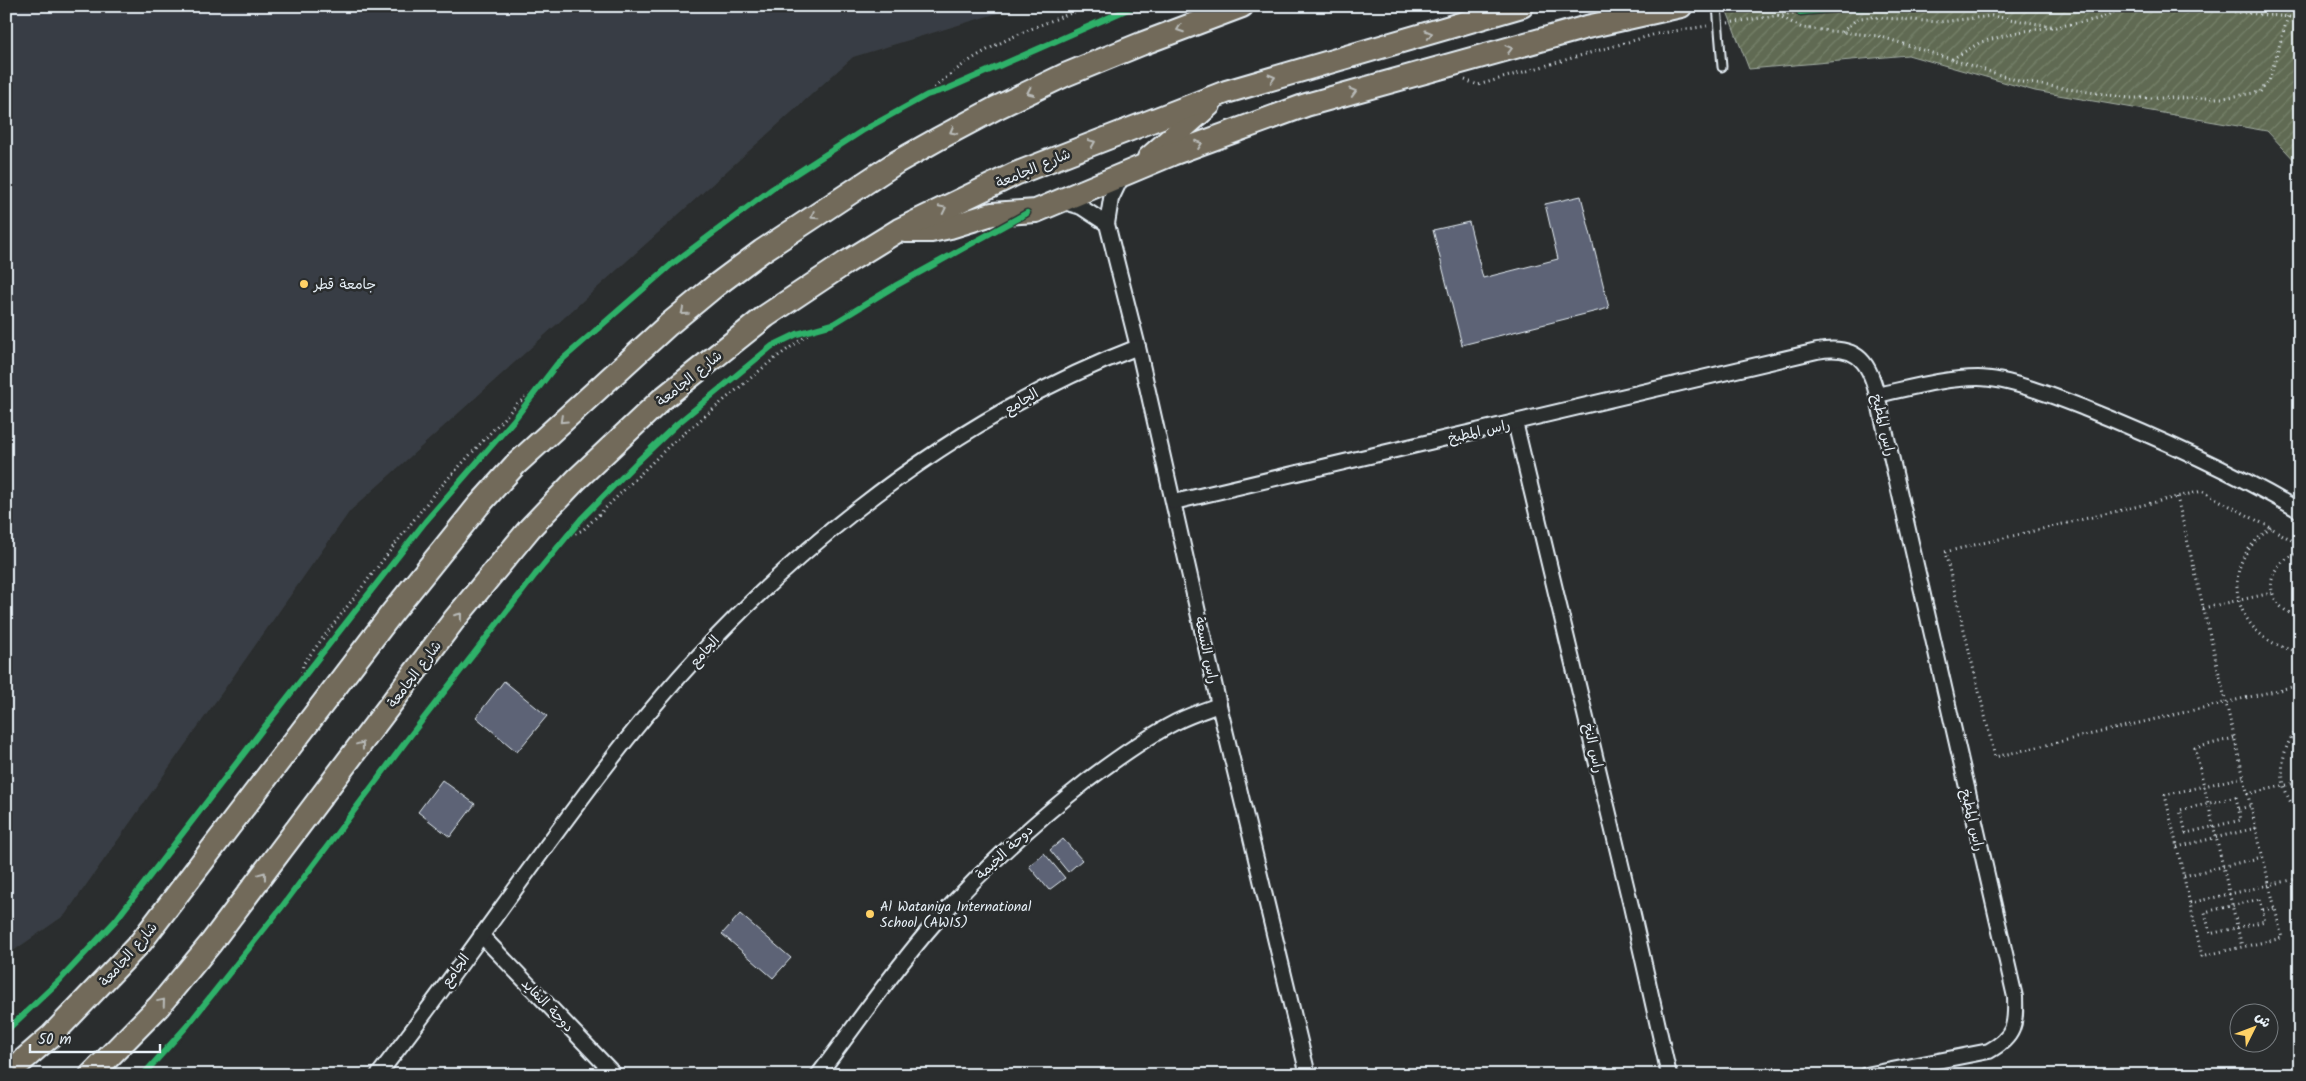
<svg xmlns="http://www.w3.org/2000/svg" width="2306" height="1081" viewBox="0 0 2306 1081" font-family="Kalam,'Playpen Sans Arabic',sans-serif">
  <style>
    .built { fill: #393e44 }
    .garden { fill: url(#garden-furrows); stroke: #a4aea5 }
    .building { fill: #5d6476; stroke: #e8f1f8 }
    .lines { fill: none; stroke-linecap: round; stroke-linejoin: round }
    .lane-casing { stroke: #e8f1f8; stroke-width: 11 }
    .street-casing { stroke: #e8f1f8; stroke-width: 18 }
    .primary-casing { stroke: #e8f1f8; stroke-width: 26 }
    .path { stroke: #e8f1f8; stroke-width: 3; stroke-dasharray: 1 4; stroke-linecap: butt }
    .lane { stroke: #2a2d2e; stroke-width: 7 }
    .street { stroke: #2a2d2e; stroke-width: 14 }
    .primary { stroke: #726b5a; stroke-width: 22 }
    .cycleway-casing { stroke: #2a2d2e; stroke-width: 9 }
    .cycleway { stroke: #2db169; stroke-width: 6 }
    .oneway { stroke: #b9bbb9 }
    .poi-dot { fill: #ffd166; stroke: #2a2d2e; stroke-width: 2 }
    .labels { text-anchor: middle; stroke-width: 5; stroke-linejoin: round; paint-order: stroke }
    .street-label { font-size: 14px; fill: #e8f1f8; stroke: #2a2d2e }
    .poi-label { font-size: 14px; fill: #e8f1f8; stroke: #2a2d2e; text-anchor: start }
  </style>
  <defs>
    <pattern id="garden-furrows" width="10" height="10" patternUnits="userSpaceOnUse" patternTransform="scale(1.25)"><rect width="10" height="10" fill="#606b52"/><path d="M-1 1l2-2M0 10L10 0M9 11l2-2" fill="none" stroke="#77816c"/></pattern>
  </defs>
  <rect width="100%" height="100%" fill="#2a2d2e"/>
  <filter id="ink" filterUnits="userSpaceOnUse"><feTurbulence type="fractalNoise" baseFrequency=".02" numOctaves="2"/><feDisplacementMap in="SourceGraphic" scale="10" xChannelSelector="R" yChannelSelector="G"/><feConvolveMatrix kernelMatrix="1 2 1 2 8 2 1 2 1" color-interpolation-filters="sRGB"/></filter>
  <g filter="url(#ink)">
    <path class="built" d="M6,6H1021L853,57L350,511L65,915L6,956Z"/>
    <path class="garden" d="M1725,6H2300V166L2267,131L2035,91L1908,55L1749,69Z"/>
    <g class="building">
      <path d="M1581,196L1609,308L1462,345L1433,230L1469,222L1483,278L1558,259L1545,204Z"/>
      <path d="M504,681L547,716L517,752L476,717Z"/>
      <path d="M442,780L475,804L450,837L418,812Z"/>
      <path d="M1063,839L1082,860L1068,872L1050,850Z"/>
      <path d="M1044,853L1065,878L1049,890L1029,866Z"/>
      <path d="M740,914L791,958L773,978L722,934Z"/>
    </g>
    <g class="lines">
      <g class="lane-casing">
        <path id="lane" d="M1717,6L1722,67"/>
      </g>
      <g class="street-casing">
        <g id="street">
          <path d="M1122,176L1111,199L1107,224L1138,347L1219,705L1308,1075"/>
          <path d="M1061,201L1081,207L1107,224"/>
          <path d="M1877,395C1910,388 1944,378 1978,378C2008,378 2056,397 2084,408C2159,438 2230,470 2300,511"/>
          <path d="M1515,422L1631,906L1669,1075"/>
          <path d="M1174,502L1817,351C1867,342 1872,373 1881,412L2015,997C2016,1024 2015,1037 1989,1051L1866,1075"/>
          <path d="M481,935L615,1075"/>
          <path d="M378,1075C464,965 541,848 628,738C760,572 939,423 1138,347"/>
          <path d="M818,1075C856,1025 892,972 933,925C980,871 1032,824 1088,780C1116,759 1145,738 1176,722C1190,715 1205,710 1219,705"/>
        </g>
      </g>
      <g class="primary-casing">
        <g id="primary">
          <path d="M1149,158L1209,105"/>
          <path d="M905,231H931L950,227L992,214L1036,211L1172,154L1306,105L1587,27L1681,6"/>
          <path d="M6,1075L52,1035L141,942L392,613L478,506L515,465L668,325L715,286L762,251L897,162L938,139L996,108L1065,75L1141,44L1242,6"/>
          <path d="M91,1075L159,1006L211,943L454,620L530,528L576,480L661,400L766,316L847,262L899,230L1015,174L1226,92L1522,6"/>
        </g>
      </g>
      <g class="path">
        <path d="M2210,6L2236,12L2300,18"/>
        <path d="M1778,15L1802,28L1879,36L2022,82L2129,98H2223L2260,92L2269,81L2288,16L2287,6"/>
        <path d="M1728,23L1800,12"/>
        <path d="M1842,32L1858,18L1871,17L1940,22L1992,16L2056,27L2098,19L2127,6"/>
        <path d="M1952,59L1981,42L2018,32L2052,27"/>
        <path d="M1465,80L1478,85L1656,34L1707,26"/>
        <path d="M927,95C974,48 1029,29 1090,6"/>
        <path d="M2177,497L2282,938L2202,956L2165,795L2243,777"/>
        <path d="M2271,528C2258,537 2245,550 2240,566C2227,607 2258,647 2300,651"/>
        <path d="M566,537L583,530L669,446L770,362L813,331"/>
        <path d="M2300,545L2271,528L2202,491L1945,552L1995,757L2300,685"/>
        <path d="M2300,553C2262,563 2262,607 2300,617"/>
        <path d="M2203,608L2272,593"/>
        <path d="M301,682L303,664L433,495L517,404L535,391"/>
        <path d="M2300,726C2277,750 2276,790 2300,814"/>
        <path d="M2234,738L2195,748L2242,947"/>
        <path d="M2247,794L2300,782"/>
        <path d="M2236,797L2241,820L2186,833L2180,810Z"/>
        <path d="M2239,809L2250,806"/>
        <path d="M2177,847L2256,828"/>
        <path d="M2184,876L2262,857"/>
        <path d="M2260,899L2265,921L2210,934L2205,912Z"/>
        <path d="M2190,903L2300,878"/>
        <path d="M2263,910L2274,908"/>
      </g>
      <use href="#lane" class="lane"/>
      <use href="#street" class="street"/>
      <use href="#primary" class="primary"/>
      <g class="cycleway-casing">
        <g id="cycleway">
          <path d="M1800,12L1873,6"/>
          <path d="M6,1031L59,981L116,920L262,730L425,522L513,421L557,364L672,264L772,189L862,131L927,95L947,89L1135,6"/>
          <path d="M143,1075L187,1026L281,908L410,736L535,575L582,518L637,462L677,424L772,346L797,334L833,324L895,286L1027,213"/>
        </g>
      </g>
      <use href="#cycleway" class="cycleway"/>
    </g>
    <defs><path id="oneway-chevron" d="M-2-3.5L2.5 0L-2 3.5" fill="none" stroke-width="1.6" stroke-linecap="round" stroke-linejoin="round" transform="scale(1.25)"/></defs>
    <g class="oneway">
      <use href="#oneway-chevron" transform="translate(1180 29) rotate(160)"/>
      <use href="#oneway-chevron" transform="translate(1429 34) rotate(-16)"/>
      <use href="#oneway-chevron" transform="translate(1509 49) rotate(-15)"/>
      <use href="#oneway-chevron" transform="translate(1272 78) rotate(-16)"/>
      <use href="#oneway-chevron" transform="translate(1030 92) rotate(155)"/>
      <use href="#oneway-chevron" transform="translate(1353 92) rotate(-16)"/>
      <use href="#oneway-chevron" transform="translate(953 131) rotate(152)"/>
      <use href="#oneway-chevron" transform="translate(1092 143) rotate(-22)"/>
      <use href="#oneway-chevron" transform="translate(1199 144) rotate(-20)"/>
      <use href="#oneway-chevron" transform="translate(943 209) rotate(-26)"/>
      <use href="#oneway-chevron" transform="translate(814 216) rotate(147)"/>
      <use href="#oneway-chevron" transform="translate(684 312) rotate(140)"/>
      <use href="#oneway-chevron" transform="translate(563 420) rotate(137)"/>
      <use href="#oneway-chevron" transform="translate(459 616) rotate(-51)"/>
      <use href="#oneway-chevron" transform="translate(361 745) rotate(-53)"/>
      <use href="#oneway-chevron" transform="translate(263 875) rotate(-53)"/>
      <use href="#oneway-chevron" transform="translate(162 1002) rotate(-50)"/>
    </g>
  </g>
  <g class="poi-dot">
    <circle cx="304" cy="284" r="5"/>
    <circle cx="870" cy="914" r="5"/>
  </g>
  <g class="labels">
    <g class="street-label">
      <text transform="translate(1033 168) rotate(-23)" y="5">شارع الجامعة</text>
      <text transform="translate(689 378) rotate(-39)" y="5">شارع الجامعة</text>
      <text transform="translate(1021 401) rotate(-31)" y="5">الجامع</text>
      <text transform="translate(1884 425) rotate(77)" y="5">راس المطبخ</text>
      <text transform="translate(1479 431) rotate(-13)" y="5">راس المطبخ</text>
      <text transform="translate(1207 650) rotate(78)" y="5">راس النسعة</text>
      <text transform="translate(704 651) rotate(-48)" y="5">الجامع</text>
      <text transform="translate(414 674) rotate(-53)" y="5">شارع الجامعة</text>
      <text transform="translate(1594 748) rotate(77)" y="5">راس النخ</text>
      <text transform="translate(1973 820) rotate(77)" y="5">راس المطبخ</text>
      <text transform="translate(1004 852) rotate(-43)" y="5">دوحة الخيمة</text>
      <text transform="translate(128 954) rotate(-49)" y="5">شارع الجامعة</text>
      <text transform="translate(455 970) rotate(-54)" y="5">الجامع</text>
      <text transform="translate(548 1005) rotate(46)" y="5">دوحة النفايد</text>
    </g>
    <g class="poi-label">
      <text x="314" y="289">جامعة قطر</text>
      <text x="880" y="911">Al Wataniya International<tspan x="880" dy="16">School (AWIS)</tspan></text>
    </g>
  </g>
  <rect width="2306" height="1081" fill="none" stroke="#2a2d2e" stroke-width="25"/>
  <rect x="12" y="12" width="2281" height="1056" fill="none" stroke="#e8f1f8" stroke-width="2" filter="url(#ink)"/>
  <g transform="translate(2254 1028) rotate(48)"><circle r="24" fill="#2a2d2e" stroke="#767b7f"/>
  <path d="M0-4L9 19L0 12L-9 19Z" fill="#ffd166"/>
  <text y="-8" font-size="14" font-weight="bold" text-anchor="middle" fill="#e8f1f8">ش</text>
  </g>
  <path d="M30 1044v8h130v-8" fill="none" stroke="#e8f1f8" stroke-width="2.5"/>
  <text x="38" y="1044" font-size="15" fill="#e8f1f8" stroke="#2a2d2e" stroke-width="4" paint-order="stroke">50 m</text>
</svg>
